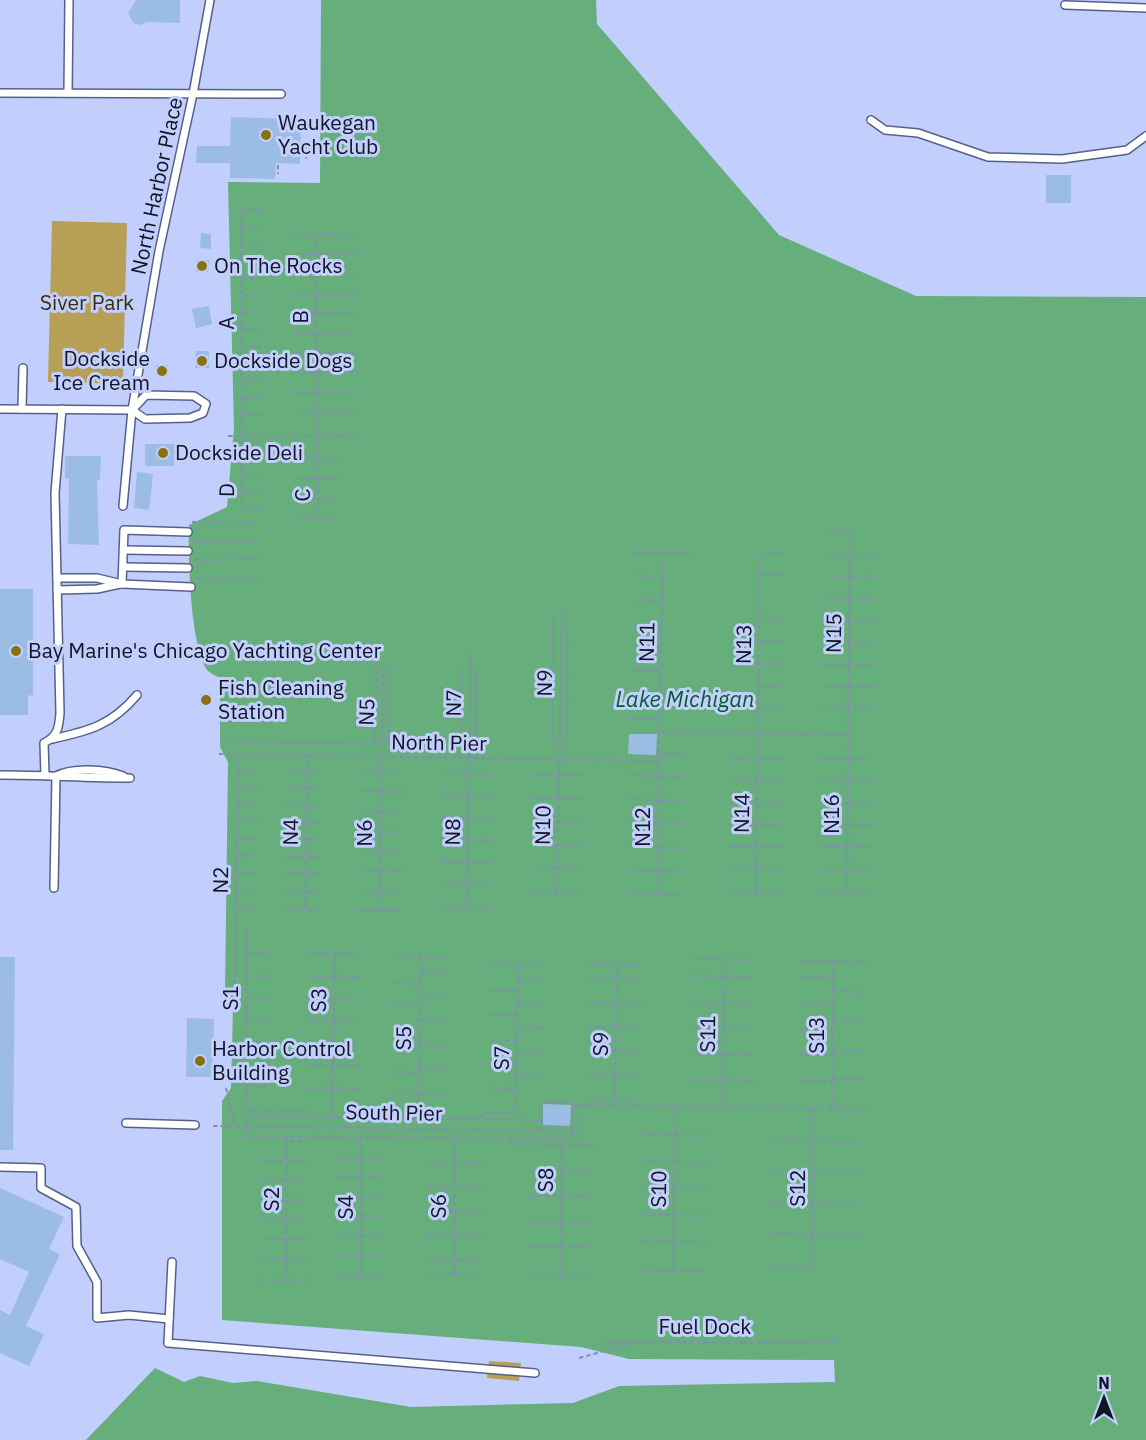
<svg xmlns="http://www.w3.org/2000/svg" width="1146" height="1440" viewBox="0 0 1146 1440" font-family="'IBM Plex Sans',sans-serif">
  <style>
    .green { fill: #b7a055 }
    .water { fill: #66ae7b }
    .building { fill: #9cbde3 }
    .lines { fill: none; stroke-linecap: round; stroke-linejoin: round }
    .service-casing { stroke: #566188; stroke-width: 10 }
    .path { stroke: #838db0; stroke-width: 2; stroke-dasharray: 4.5 3; stroke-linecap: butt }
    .service { stroke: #fff; stroke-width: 7 }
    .poi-dot { fill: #897011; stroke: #c2cffc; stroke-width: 2 }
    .labels { text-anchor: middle; stroke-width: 6; stroke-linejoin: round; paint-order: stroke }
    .poi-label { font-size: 21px; fill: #101423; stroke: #c2cffc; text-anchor: start }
    .street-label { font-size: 21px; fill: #101423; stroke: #c2cffc }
    .park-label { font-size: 21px; fill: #3a2f0a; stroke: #c2cffc }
    .water-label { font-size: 22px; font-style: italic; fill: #035c2d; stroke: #c2cffc }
  </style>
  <rect width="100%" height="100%" fill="#c2cffc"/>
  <g class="green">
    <path d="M52,221L127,223L123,384L48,382Z"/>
    <path d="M489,1361L521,1363L519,1381L487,1378Z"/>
  </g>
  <path class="water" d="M321,0H596L597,24L779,235L916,296L1146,297V1440H86L155,1368L184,1382L200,1376L233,1383L257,1381L411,1407L573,1403L619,1386L835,1382L834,1360L629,1359L581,1347L222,1320V1101L231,1088L233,1006L225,992L228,762L220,747V678C217,676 211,674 208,671C190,648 188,555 189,525L227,507L234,428L228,182L320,183Z"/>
  <g class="building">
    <path d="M136,0H180V23L147,22L140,25L133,23L128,13Z"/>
    <path d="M231,117L301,119L300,164L276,163L275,179L230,178V163H196L197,146H230Z"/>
    <rect x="1046" y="175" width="25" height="28"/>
    <path d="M201,233L211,234V249L200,248Z"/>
    <path d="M196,260H209L208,272H196Z"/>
    <path d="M209,306L212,324L196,328L192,309Z"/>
    <path d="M196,351H209V368H195Z"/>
    <rect x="156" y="365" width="12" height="11"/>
    <path d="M145,444H181L180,462H174V466H145Z"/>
    <path d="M65,456H101L100,480H97L99,545L68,544L69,479L65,478Z"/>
    <path d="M137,472L153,474L149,510L134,508Z"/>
    <path d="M0,589H33V696L28,695V715H0Z"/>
    <path d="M200,694H211L212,705H200Z"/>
    <path d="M629,734H657L656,755L628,754Z"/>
    <path d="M0,957H15L13,1150H0Z"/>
    <path d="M187,1018L214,1019L213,1077H186Z"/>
    <path d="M543,1104L571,1105L570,1126L543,1125Z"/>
    <path d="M0,1188L64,1217L49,1249L60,1254L26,1326L44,1334L29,1366L0,1353V1310L10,1315L29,1272L0,1259Z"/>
  </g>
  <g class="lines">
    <g class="service-casing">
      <g id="service">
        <path d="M1065,5L1146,8"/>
        <path d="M0,93L281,94"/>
        <path d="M68,93L69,0"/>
        <path d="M871,120L885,130L918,133L988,157L1062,159L1127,150L1146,136"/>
        <path d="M0,409L132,410L145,419L190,418L203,413L206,404L194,396L146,395L132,410"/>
        <path d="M22,409L23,368"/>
        <path d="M123,506L132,410L159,251L193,94L210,0"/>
        <path d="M124,550L188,551"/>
        <path d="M123,567L188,568"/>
        <path d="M57,578H97L122,584L191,587"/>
        <path d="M122,584L124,530L188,532"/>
        <path d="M57,590L97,589L120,584"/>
        <path d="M52,739C89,731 112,725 137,695"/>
        <path d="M0,775C44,775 86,778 130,778"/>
        <path d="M45,775L44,743C58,736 59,727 60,713L55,493L62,409"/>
        <path d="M56,776C73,767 105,769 123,776"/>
        <path d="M54,888L56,776"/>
        <path d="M126,1123L195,1125"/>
        <path d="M0,1167L41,1168V1188L76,1207L77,1246L97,1282V1318L129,1315L169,1319"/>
        <path d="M172,1262L168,1343L535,1373"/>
      </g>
    </g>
    <g class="path">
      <path d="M306,149L307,145"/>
      <path d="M306,154V159"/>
      <path d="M278,165V174"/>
      <path d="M259,209L241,210L242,508H263"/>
      <path d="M241,227H258"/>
      <path d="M294,235L359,234"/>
      <path d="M316,235L318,518"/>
      <path d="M241,244H259"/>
      <path d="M295,254H359"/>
      <path d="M242,261H260"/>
      <path d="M295,274H360"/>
      <path d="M242,279L260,278"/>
      <path d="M294,294H360"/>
      <path d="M243,296H261"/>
      <path d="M243,312H261"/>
      <path d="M296,314L356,313"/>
      <path d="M242,329H261"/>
      <path d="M295,334L356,333"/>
      <path d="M243,346L261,347"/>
      <path d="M296,353L357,352"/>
      <path d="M243,364H261"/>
      <path d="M296,373L357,372"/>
      <path d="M243,381H261"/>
      <path d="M296,393L357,392"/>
      <path d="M243,398H262"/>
      <path d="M297,412L358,411"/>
      <path d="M242,415H262"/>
      <path d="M228,436H360"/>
      <path d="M242,458H262"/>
      <path d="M297,459L340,458"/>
      <path d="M242,474H262"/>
      <path d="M296,479H340"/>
      <path d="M242,491H262"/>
      <path d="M296,499L339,498"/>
      <path d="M296,518H339"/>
      <path d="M192,522H259"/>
      <path d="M827,533L850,532L847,894"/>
      <path d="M194,542H261"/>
      <path d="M635,553H689"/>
      <path d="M827,554H876"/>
      <path d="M195,560L260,559"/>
      <path d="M760,574L784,575"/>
      <path d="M636,576L663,577"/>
      <path d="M825,576H875"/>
      <path d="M197,578H260"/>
      <path d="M825,598H874"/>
      <path d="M635,600L663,601"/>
      <path d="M553,616L552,742L567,743L568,616"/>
      <path d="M759,620H783"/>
      <path d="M824,620H874"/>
      <path d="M634,624L662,625"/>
      <path d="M759,641H784"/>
      <path d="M824,642H873"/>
      <path d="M633,647H662"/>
      <path d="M759,664H784"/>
      <path d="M824,665H874"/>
      <path d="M462,666L461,743H476V667"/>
      <path d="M633,671H661"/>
      <path d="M758,687L783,686"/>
      <path d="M825,687H874"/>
      <path d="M632,694H660"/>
      <path d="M758,708L784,709"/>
      <path d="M823,709H873"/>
      <path d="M632,718L660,719"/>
      <path d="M220,721L269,722"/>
      <path d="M660,732L848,735"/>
      <path d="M375,740L389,741V664"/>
      <path d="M220,741L375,744L376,664"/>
      <path d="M658,753L685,754"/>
      <path d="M219,754L658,761"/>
      <path d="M731,758L783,759"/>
      <path d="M822,759H871"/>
      <path d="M239,770H257"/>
      <path d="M287,770L325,771"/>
      <path d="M359,771L400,772"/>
      <path d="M441,773L492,774"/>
      <path d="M534,774L585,775"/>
      <path d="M631,775L685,777"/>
      <path d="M732,780L782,781"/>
      <path d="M823,781H873"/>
      <path d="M239,787H257"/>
      <path d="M286,787L324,788"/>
      <path d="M360,791L401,792"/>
      <path d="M442,795L493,796"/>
      <path d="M533,798L584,799"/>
      <path d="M630,799L685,801"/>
      <path d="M731,802L782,803"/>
      <path d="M822,803H872"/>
      <path d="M238,804H257"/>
      <path d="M286,805L324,806"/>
      <path d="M359,811L400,812"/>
      <path d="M442,817L493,819"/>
      <path d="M239,821H257"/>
      <path d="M286,822L325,823"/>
      <path d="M557,822H584"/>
      <path d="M631,823L685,824"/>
      <path d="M730,824L782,825"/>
      <path d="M821,825H871"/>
      <path d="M359,831L400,832"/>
      <path d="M237,839H257"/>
      <path d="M286,839L324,840"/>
      <path d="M442,839L493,841"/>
      <path d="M534,845L585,846"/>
      <path d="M631,847L685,848"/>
      <path d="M731,847H781"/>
      <path d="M821,847H871"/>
      <path d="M359,850L400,851"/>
      <path d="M238,855L256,856"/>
      <path d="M286,857H325"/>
      <path d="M442,862L493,863"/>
      <path d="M534,868L585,869"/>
      <path d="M730,868L781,870"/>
      <path d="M360,870L401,871"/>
      <path d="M630,870L685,872"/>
      <path d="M822,870H871"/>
      <path d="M237,873H257"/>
      <path d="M286,873L324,874"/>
      <path d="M441,884L492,885"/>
      <path d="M236,890H257"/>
      <path d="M359,890L400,891"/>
      <path d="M286,891H324"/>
      <path d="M730,891L781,893"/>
      <path d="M756,891L760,554L784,553"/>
      <path d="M532,892L583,893"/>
      <path d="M557,892L562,608"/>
      <path d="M630,893L684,895"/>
      <path d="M822,893H872"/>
      <path d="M658,894V761L664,553"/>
      <path d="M236,907H257"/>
      <path d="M441,907L492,908"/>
      <path d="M467,907L471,650"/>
      <path d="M285,909L324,910"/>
      <path d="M305,909L308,755"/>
      <path d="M358,910L400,911"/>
      <path d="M379,911L383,669"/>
      <path d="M247,928L246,1110L307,1111V1117"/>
      <path d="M247,953L273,954"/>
      <path d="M311,953L360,954"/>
      <path d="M396,956L448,958"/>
      <path d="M695,959L756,960"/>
      <path d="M801,961L870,962"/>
      <path d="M490,964L544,965"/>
      <path d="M589,964L644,965"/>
      <path d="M617,965L615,1100L634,1101V1106"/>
      <path d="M421,971L449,973"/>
      <path d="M247,976H272"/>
      <path d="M309,976L359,977"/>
      <path d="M695,976L756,977"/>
      <path d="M800,977L832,978"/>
      <path d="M589,978L644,979"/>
      <path d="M518,979L545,980"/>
      <path d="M395,983L419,984"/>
      <path d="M489,991H517"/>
      <path d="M832,991L869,992"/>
      <path d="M420,996L449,997"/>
      <path d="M246,997L273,998"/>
      <path d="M310,999L360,1000"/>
      <path d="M589,1002H644"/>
      <path d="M693,1002L755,1003"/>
      <path d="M800,1003L832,1004"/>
      <path d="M518,1004L544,1005"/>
      <path d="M394,1005H418"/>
      <path d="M227,1006L235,980L238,754"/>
      <path d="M490,1015H517"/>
      <path d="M246,1019L272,1021"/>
      <path d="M420,1020L449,1021"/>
      <path d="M308,1021H358"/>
      <path d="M832,1021H870"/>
      <path d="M394,1027H420"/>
      <path d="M517,1027L545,1028"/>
      <path d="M588,1027H643"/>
      <path d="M693,1028L754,1029"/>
      <path d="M800,1029L832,1030"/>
      <path d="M490,1040H517"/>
      <path d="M246,1042L272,1043"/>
      <path d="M308,1043H358"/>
      <path d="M419,1045L448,1046"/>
      <path d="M219,1046H227"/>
      <path d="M394,1049L418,1050"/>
      <path d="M832,1050H870"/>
      <path d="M589,1051H644"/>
      <path d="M517,1052L544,1053"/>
      <path d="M693,1053L754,1055"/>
      <path d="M800,1055H832"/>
      <path d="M246,1064L271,1065"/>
      <path d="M488,1064H516"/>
      <path d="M308,1065H358"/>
      <path d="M419,1069H447"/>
      <path d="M394,1072L418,1073"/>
      <path d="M588,1075H643"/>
      <path d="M516,1076H544"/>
      <path d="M832,1079H870"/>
      <path d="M692,1080L753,1081"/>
      <path d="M800,1081H832"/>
      <path d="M246,1086L269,1087"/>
      <path d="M226,1088L235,1125"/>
      <path d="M308,1088L358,1089"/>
      <path d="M489,1088L516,1089"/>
      <path d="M418,1093L446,1094"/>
      <path d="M392,1094H418"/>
      <path d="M587,1100H615"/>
      <path d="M572,1105L868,1110"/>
      <path d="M832,1108L833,961"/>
      <path d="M722,1109L724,959"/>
      <path d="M332,1117L335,954"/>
      <path d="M418,1119L421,958"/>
      <path d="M482,1119V1113L515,1112L518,964"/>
      <path d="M542,1120L246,1117L245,1136L572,1139V1131"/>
      <path d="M213,1126L572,1131V1103L542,1102V1130"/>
      <path d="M644,1134L709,1136"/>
      <path d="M510,1139V1144L562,1145L560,1274"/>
      <path d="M773,1140L857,1142"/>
      <path d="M562,1145H581V1111"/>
      <path d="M581,1145H593"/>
      <path d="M338,1158H382"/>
      <path d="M264,1161H308"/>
      <path d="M644,1161L708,1163"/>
      <path d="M427,1162L482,1163"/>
      <path d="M530,1171H592"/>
      <path d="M773,1172L858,1173"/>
      <path d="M338,1177H382"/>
      <path d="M264,1180H308"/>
      <path d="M427,1187H482"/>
      <path d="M643,1187L708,1189"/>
      <path d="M530,1196H592"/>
      <path d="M339,1197H383"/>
      <path d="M264,1200H307"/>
      <path d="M772,1203L857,1204"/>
      <path d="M426,1211H481"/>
      <path d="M643,1214L707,1216"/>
      <path d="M339,1216H382"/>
      <path d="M264,1219L308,1220"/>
      <path d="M530,1222H591"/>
      <path d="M772,1233L857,1235"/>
      <path d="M426,1235H481"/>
      <path d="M339,1236H382"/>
      <path d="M264,1239H308"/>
      <path d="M643,1241L707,1242"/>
      <path d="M530,1247H591"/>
      <path d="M339,1256H382"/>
      <path d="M263,1259H307"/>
      <path d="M425,1260H480"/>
      <path d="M772,1267H813V1110"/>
      <path d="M642,1270L707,1271"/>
      <path d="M673,1270L675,1108"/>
      <path d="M426,1274H481"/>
      <path d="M454,1274L455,1138"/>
      <path d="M529,1274H591"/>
      <path d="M339,1276H382"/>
      <path d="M361,1276V1138"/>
      <path d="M263,1280H307"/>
      <path d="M286,1280L287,1141H306V1137"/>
      <path d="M607,1343H627"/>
      <path d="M579,1358L623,1346L627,1343L835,1342"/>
    </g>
    <use href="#service" class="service"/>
  </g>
  <g class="poi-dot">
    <circle cx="266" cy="135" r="6"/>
    <circle cx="202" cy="266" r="6"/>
    <circle cx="202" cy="361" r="6"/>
    <circle cx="162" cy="371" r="6"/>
    <circle cx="163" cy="453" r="6"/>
    <circle cx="16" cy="651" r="6"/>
    <circle cx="206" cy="700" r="6"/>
    <circle cx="200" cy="1061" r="6"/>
  </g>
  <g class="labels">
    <g class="poi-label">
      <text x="278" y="130">Waukegan<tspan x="278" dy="24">Yacht Club</tspan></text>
      <text x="214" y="273">On The Rocks</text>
      <text x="150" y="366" text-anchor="end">Dockside<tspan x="150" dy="24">Ice Cream</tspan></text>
      <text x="214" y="368">Dockside Dogs</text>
      <text x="175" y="460">Dockside Deli</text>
      <text x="28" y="658">Bay Marine's Chicago Yachting Center</text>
      <text x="218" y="695">Fish Cleaning<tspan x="218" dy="24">Station</tspan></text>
      <text x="212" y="1056">Harbor Control<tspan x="212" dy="24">Building</tspan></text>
    </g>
    <g class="street-label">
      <text transform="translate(157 186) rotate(-78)" y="7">North Harbor Place</text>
      <text transform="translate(301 317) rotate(-90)" y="7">B</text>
      <text transform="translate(227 323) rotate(-90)" y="7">A</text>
      <text transform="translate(227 490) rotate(-89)" y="7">D</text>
      <text transform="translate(303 495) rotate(-91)" y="7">C</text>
      <text transform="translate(834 633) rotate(-89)" y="7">N15</text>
      <text transform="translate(647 642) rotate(-89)" y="7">N11</text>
      <text transform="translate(744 644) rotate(-89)" y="7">N13</text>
      <text transform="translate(545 683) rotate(-89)" y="7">N9</text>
      <text transform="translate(454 703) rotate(-89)" y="7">N7</text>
      <text transform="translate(367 712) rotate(-88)" y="7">N5</text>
      <text transform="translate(439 743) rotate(1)" y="7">North Pier</text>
      <text transform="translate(742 813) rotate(-89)" y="7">N14</text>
      <text transform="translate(832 814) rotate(-90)" y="7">N16</text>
      <text transform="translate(543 825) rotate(-89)" y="7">N10</text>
      <text transform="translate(643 827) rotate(-90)" y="7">N12</text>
      <text transform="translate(291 832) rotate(-89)" y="7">N4</text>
      <text transform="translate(453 832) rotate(-89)" y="7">N8</text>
      <text transform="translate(365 833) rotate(-90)" y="7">N6</text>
      <text transform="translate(221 880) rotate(-89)" y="7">N2</text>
      <text transform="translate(231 998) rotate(-90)" y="7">S1</text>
      <text transform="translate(319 1000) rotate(-89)" y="7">S3</text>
      <text transform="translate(708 1034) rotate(-89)" y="7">S11</text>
      <text transform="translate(817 1035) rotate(-90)" y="7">S13</text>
      <text transform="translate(404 1038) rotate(-89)" y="7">S5</text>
      <text transform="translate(601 1044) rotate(-89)" y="7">S9</text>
      <text transform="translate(502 1058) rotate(-89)" y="7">S7</text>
      <text transform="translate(394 1113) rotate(1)" y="7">South Pier</text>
      <text transform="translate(546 1180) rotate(-89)" y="7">S8</text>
      <text transform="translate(798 1188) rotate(-90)" y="7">S12</text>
      <text transform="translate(659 1189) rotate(-89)" y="7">S10</text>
      <text transform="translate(272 1199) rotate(-90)" y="7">S2</text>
      <text transform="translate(439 1206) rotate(-90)" y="7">S6</text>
      <text transform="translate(346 1207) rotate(-90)" y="7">S4</text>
      <text x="705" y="1334">Fuel Dock</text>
    </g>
    <g class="park-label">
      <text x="87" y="310">Siver Park</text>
    </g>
    <g class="water-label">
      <text x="685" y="707">Lake Michigan</text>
    </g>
  </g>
  <g transform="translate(1104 1398)" stroke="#c2cffc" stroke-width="4.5" paint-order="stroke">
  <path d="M0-4.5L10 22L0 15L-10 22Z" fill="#101423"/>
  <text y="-9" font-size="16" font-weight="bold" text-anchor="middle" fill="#101423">N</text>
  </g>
</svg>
